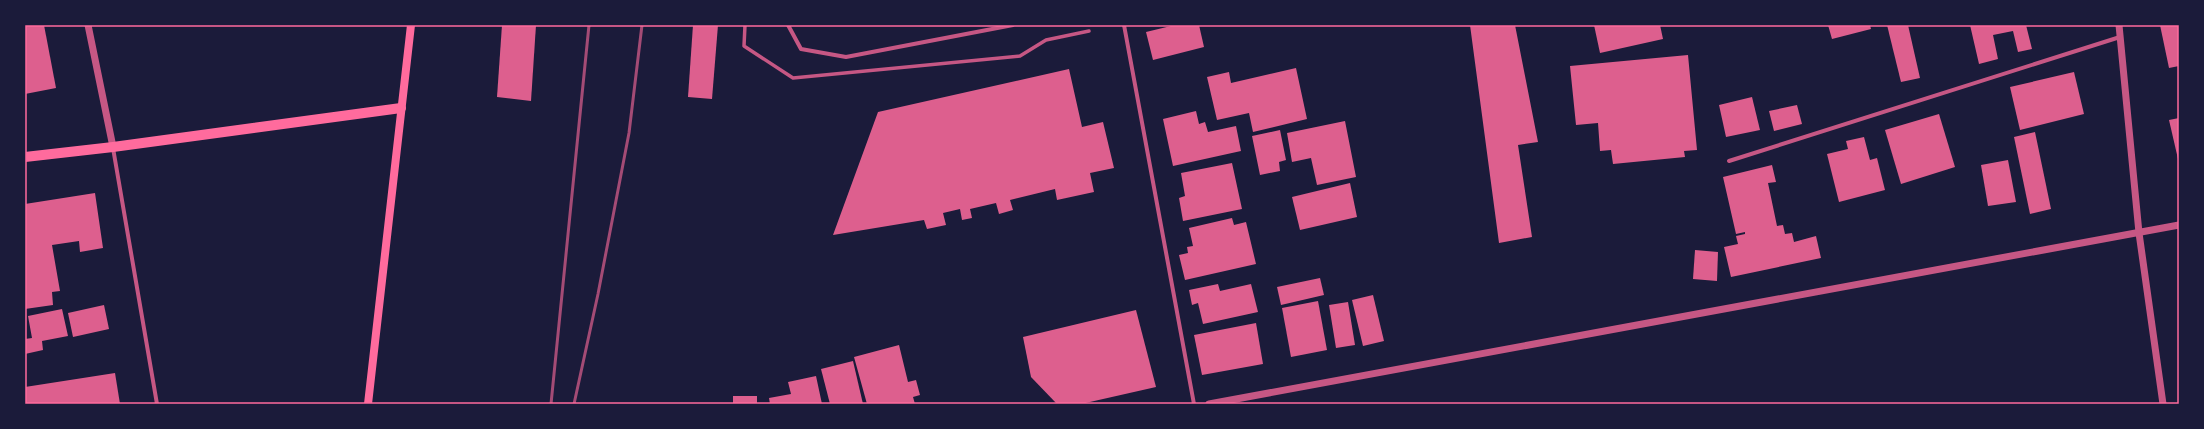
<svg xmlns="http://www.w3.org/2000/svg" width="2204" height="429" viewBox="0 0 2204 429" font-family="Mulish,sans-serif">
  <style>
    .building { fill: #dd5f8e }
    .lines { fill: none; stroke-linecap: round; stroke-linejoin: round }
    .pedestrian { stroke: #c65784; stroke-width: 3.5 }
    .minor { stroke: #c65784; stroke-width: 4 }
    .tertiary { stroke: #c65784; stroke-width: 7 }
    .secondary { stroke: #ff6b9d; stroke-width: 8 }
    .primary { stroke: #ff6b9d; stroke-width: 10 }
    .rail { stroke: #a44b75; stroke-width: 3 }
    .neatline { fill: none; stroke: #ff6b9d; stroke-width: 1.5 }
  </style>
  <rect width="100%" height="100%" fill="#1b1b3a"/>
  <g class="building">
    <path d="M25,25H44L56,88L25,94Z"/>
    <path d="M502,25H536L531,101L497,97Z"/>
    <path d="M693,25H718L712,99L688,97Z"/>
    <path d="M1175,25H1199L1204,47L1153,60L1146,32Z"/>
    <path d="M1470,25H1515L1538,142L1518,145L1532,237L1499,243Z"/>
    <path d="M1594,25H1660L1663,39L1600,53Z"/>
    <path d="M1828,25H1870L1871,29L1832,39Z"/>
    <path d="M1887,25H1908L1920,78L1901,82Z"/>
    <path d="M1970,25H2026L2032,49L2018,52L2013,31L1993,35L1998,59L1979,64Z"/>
    <path d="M2160,25H2179V66L2169,68Z"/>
    <path d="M1688,55L1697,150L1684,151L1685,157L1613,164L1611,150L1600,151L1598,123L1576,125L1570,66Z"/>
    <path d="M1296,68L1307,119L1253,132L1249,113L1217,120L1207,77L1229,72L1231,83Z"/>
    <path d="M1069,69L1082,127L1103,122L1114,168L1090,173L1094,192L1057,200L1055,189L1010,200L1013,210L999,214L996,203L970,209L972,218L962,220L960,209L943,213L946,225L927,229L924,220L833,235L878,112Z"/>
    <path d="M2074,72L2084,114L2020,130L2010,87Z"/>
    <path d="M1752,97L1760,130L1726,137L1719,105Z"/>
    <path d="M1797,105L1802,124L1774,131L1769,111Z"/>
    <path d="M1196,111L1199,124L1205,122L1208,132L1236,126L1241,151L1173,166L1163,119Z"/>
    <path d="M1939,114L1955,167L1901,184L1885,130Z"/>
    <path d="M2179,118V159H2178L2169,120Z"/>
    <path d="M1345,121L1356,177L1317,185L1311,158L1292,162L1287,133Z"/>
    <path d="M1280,130L1286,160L1279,162L1280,171L1260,175L1252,136Z"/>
    <path d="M2035,132L2051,209L2030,214L2014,137Z"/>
    <path d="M1864,137L1870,160L1877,158L1885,190L1839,202L1827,154L1848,149L1846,141Z"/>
    <path d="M2008,160L2016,202L1988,206L1981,165Z"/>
    <path d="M1232,163L1242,209L1183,221L1179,198L1185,196L1181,173Z"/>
    <path d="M1772,165L1776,182L1768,183L1777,226L1783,225L1785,234L1792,233L1794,242L1816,236L1821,258L1731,277L1724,247L1738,244L1736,236L1745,234V232L1736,234L1723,177Z"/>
    <path d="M1350,183L1357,217L1300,230L1292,197Z"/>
    <path d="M95,193L103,248L80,252L79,241L52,245L60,291L52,292L53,305L25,309V204Z"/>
    <path d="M1232,218L1234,225L1246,222L1256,264L1185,280L1179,255L1188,253L1187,247L1193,246L1189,228Z"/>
    <path d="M1695,250L1718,252L1717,281L1693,279Z"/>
    <path d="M1320,278L1324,295L1281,305L1277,287Z"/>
    <path d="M1218,284L1220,291L1251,284L1258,312L1203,324L1198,303L1192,305L1189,290Z"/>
    <path d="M1373,295L1384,341L1363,346L1352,300Z"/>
    <path d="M1318,301L1327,350L1291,357L1282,308Z"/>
    <path d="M1348,302L1355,345L1336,348L1329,305Z"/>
    <path d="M104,305L109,329L73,337L68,313Z"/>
    <path d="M62,309L68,336L42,341L43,350L25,354V339L32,338L28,316Z"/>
    <path d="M1136,310L1156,387L1081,404H1057L1031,377L1023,337Z"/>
    <path d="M1256,323L1263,364L1202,375L1194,335Z"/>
    <path d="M899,345L908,382L916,380L920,395L913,397L915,404H867L854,357Z"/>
    <path d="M853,361L863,404H830L821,369Z"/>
    <path d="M115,373L120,404H25V387Z"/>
    <path d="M816,376L822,404H770L769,398L791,394L788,382Z"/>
    <rect x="733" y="396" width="24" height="8"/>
  </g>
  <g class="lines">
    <path class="pedestrian" d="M745,25L744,46L793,78L1020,56L1046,40L1089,31"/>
    <g class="minor">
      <path d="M788,25L801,49L846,57L1013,25"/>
      <path d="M1124,25L1194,404"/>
      <path d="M113,148L157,404"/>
      <path d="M1729,161L2120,37"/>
    </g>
    <g class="tertiary">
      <path d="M88,25L113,147"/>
      <path d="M2119,25L2139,233L2163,404"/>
      <path d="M1209,404L2179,225"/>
    </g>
    <path class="secondary" d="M368,404L411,25"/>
    <path class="primary" d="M25,157L113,147L401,108"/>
    <g class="rail">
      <path d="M551,404L589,25"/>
      <path d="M574,404L598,294L629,133L642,25"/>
    </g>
  </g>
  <rect width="2204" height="429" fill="none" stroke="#1b1b3a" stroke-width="52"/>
  <rect x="26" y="26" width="2152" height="377" class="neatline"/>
</svg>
